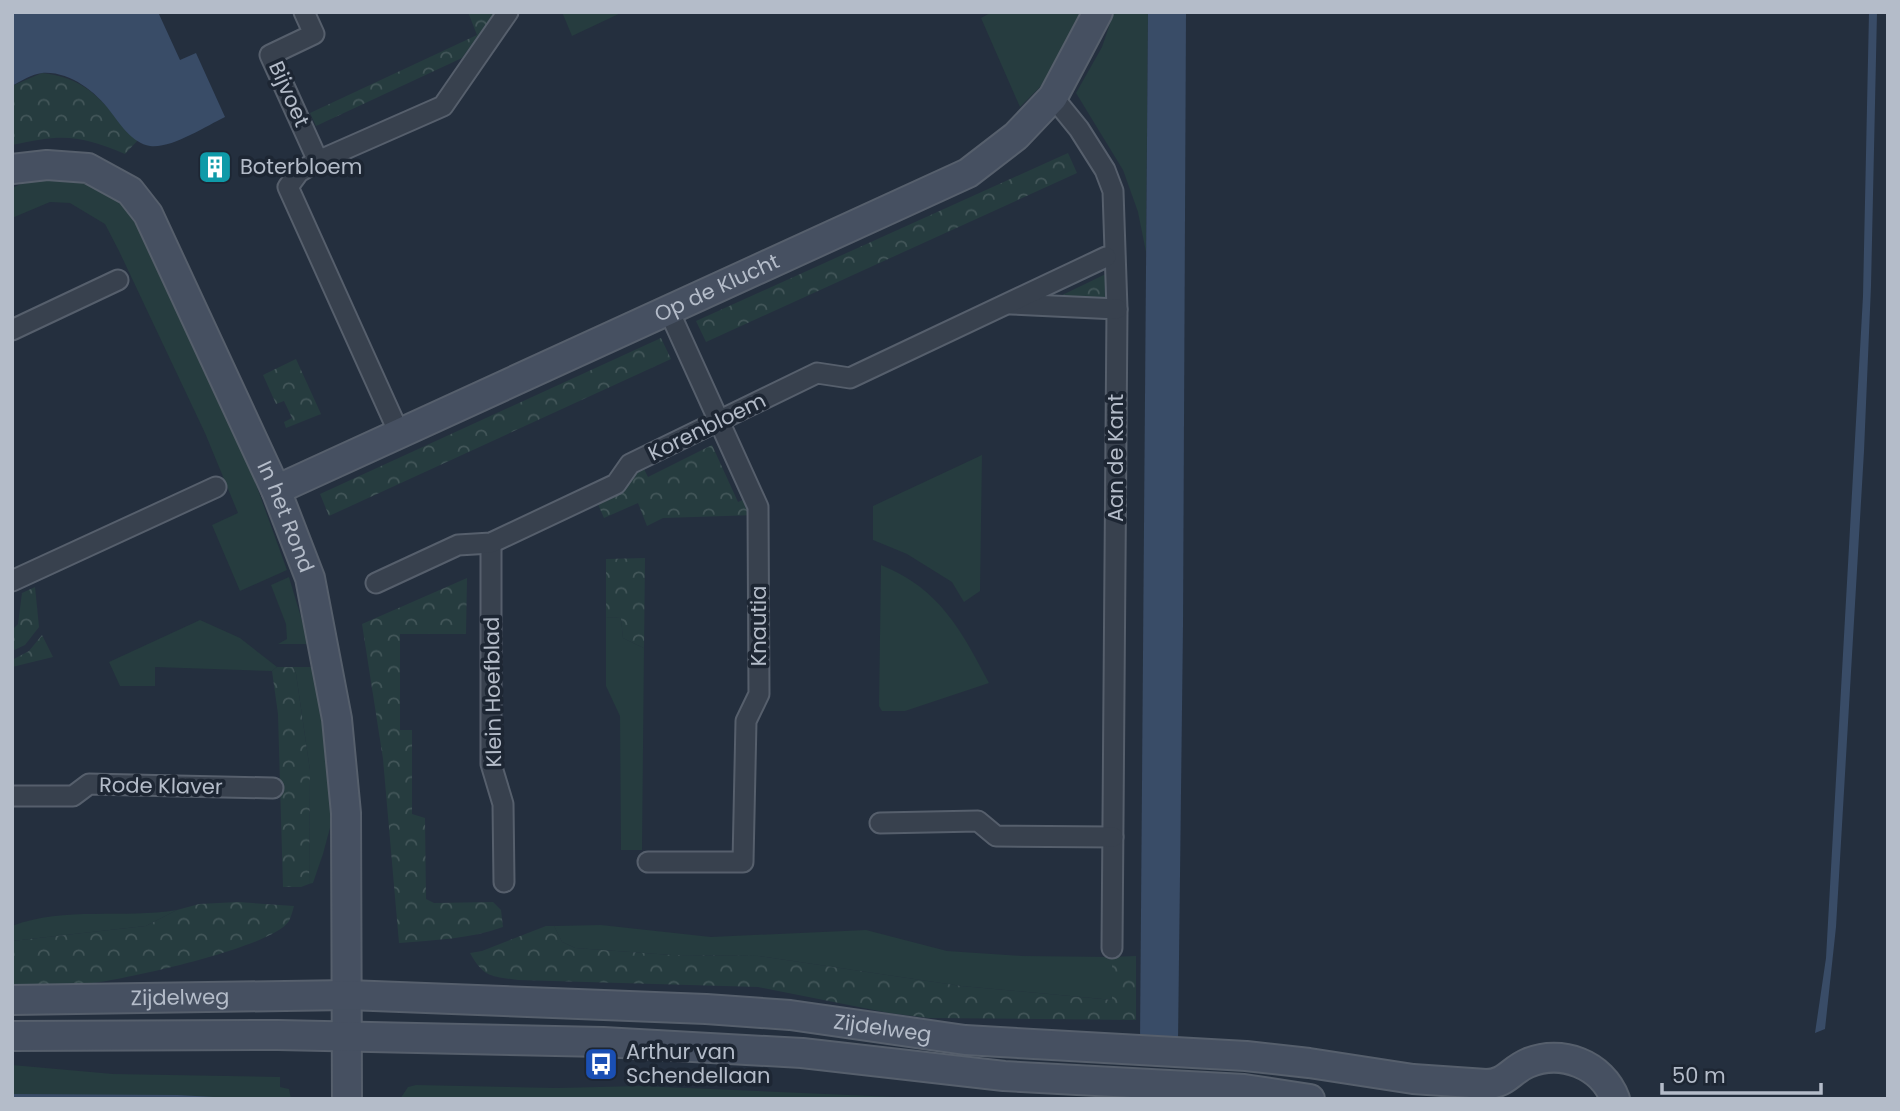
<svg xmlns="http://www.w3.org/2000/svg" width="1900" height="1111" viewBox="0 0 1900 1111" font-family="Poppins,sans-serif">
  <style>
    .green { fill: #263c3f }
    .forest { fill: url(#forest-crowns) }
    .water { fill: #394c67 }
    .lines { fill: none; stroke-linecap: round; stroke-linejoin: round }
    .street-casing { stroke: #565f6c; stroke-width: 23 }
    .secondary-casing { stroke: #565f6c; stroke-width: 32 }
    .street { stroke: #38414e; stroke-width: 19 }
    .secondary { stroke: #465061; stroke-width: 28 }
    .labels { text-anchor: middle; stroke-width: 7; stroke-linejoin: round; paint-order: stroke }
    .street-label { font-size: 21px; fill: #b4bcc9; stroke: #1d2633 }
    .poi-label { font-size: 21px; fill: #b4bcc9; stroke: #1d2633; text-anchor: start }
  </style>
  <defs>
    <pattern id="forest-crowns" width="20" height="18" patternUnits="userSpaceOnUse" patternTransform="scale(1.75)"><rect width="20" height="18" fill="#263c3f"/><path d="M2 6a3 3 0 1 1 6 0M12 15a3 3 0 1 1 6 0" fill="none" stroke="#435659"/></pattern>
  </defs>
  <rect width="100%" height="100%" fill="#242f3e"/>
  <g class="green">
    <path d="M562,12H623L572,36Z"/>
    <path d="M992,12H1084L1041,86L1020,107L981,18Z"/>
    <path d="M1114,12H1148L1146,252L1138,212L1123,170L1076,93L1102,47Z"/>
    <path d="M65,177L90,182L112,194L130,209L152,251L245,454L287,570L240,591L212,525L238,513L205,433L119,251L105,224L70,203L50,202L12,218V188L32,179Z"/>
    <path d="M982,455L980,591L964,602L952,582L907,554L873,540V506Z"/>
    <path d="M881,565C940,589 961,630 989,683L905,711H882L879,706Z"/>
    <path d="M289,577L309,644H278L287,639L286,624L271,585Z"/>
    <path d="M606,617L621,618L623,638L644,648L642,850H621L620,716L606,686Z"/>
    <path d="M200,620L240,638L277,667L272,671L155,667V686H120L109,662Z"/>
    <path d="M293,667H314L322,709L334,813L323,854L313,883L309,884L310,771L296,674Z"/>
    <path d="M177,910L146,926L12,941V926C65,906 123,919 177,910Z"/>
    <path d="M601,925L711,937L866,930L947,951L1022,956L1112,957L1113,1000L961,986L758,956L671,955L575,948L562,942L554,926Z"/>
    <path d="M12,1065L113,1074L280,1077V1087L289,1089L291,1099L12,1094Z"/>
    <path d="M416,1085L557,1088L640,1086L941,1099H400L408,1087Z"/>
  </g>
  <g class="forest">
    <path d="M468,12H496L462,58L316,126L310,113L477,35Z"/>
    <path d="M42,73C81,78 94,92 119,120C125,127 131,135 138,140L125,154C79,134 61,134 12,145V86Z"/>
    <path d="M1068,153L1077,173L706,342L696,321Z"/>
    <path d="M1114,270L1112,301H1050Z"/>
    <path d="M661,338L671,359L329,516L320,494Z"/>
    <path d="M296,359L321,414L286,428L284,422L292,418L284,401L276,404L263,375Z"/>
    <path d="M712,445L738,502L749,497L756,515L663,518L647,526L638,503L604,518L597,502L637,469L643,467L648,477Z"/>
    <path d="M645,558L644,648L623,638L621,618L606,617V559Z"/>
    <path d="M467,578L466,634H400V730H412V814L425,818L426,899L434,903L493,902L501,910L503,927C470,939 434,940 399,943L383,759L362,624Z"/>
    <path d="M35,587L39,627L25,645L12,651V630L18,624L22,593Z"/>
    <path d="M42,635L53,657L12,667V660L29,651Z"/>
    <path d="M277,667H293L296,674L310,771L309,884L301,887H283L278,714L272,671Z"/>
    <path d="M238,902L294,906C293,910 291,917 289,921C272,948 122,980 87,984C62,987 37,987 12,988V941L146,926L177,910L199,904Z"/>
    <path d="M546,926H554L562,942L575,948L671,955L758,956L961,986L1112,1000V957L1136,956V1020L929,1018L889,1013L758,987L518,980C491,976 484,978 470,953L482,951Z"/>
  </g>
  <g class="water">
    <path d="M12,12H158L180,60L196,53L225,117C206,126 171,149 150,146C132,143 120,124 110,111C95,91 69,71 42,73C32,74 21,81 12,86Z"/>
    <path d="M1148,12H1186L1183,625L1178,1042H1140Z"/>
    <path d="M1869,12H1877L1871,286L1864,451L1836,927L1825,1029L1815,1033L1826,958L1863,296Z"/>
    <path d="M12,1094L178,1095L250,1099H12Z"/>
  </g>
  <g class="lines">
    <g class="street-casing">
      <g id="street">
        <path d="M304,12L314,34L270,55L318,161"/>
        <path d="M1053,97L1079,129L1105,170L1113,191L1117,309L1112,948"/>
        <path d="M1011,304L1117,309"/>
        <path d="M12,330L118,280"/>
        <path d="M399,433L288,187L299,172L318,161L443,106L508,12"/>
        <path d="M491,543V764L503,804L504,882"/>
        <path d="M12,581L216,487"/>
        <path d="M376,583L458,545L491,543L616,484L630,464L817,373L850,378L1106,257"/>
        <path d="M12,796H73L89,784L273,788"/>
        <path d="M880,823L978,821L996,836L1113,837"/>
        <path d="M648,862H743L746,721L759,694L758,507L669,311"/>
      </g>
    </g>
    <g class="secondary-casing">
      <g id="secondary">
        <path id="s1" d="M12,169L47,165L88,168L130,191L148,214L276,490L310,578L337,719L346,813L347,1099"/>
        <path id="s2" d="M276,490L968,173L1016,136L1053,97L1098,12"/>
        <path id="s3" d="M12,1000L348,995L706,1009L790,1015L965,1040L1246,1056L1309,1063L1413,1079L1486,1084C1506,1084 1511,1070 1528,1063C1561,1049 1602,1064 1615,1099"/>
        <path d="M12,1036L278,1035L603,1042L802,1053L1004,1076L1244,1089L1310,1099"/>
      </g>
    </g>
    <use href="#street" class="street"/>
    <use href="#secondary" class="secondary"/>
  </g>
  <defs>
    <g id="building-square" transform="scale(1.75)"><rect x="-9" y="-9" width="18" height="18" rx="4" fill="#0f9aa8" stroke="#1d2633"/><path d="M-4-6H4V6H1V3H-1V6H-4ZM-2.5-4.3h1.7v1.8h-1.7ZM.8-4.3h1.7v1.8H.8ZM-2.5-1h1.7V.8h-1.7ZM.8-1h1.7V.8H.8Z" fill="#fff"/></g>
    <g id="bus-square" transform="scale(1.75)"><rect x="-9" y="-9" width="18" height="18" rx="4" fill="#1a4fb4" stroke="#1d2633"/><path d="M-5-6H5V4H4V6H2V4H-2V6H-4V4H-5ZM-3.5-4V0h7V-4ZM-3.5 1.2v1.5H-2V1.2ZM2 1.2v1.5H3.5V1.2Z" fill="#fff"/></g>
  </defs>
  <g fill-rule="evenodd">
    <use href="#building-square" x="215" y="167"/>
    <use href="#bus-square" x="601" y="1064"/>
  </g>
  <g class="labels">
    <g class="street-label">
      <text transform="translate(289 94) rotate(66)" y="7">Bijvoet</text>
      <text dy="7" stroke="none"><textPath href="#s2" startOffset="485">Op de Klucht</textPath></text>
      <text transform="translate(707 427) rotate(-26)" y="7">Korenbloem</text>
      <text transform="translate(1116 458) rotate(-90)" y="7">Aan de Kant</text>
      <text dy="7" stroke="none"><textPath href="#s1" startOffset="486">In het Rond</textPath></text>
      <text transform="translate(759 626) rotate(-90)" y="7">Knautia</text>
      <text transform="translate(493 692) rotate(-91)" y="7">Klein Hoefblad</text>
      <text transform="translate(161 786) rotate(1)" y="7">Rode Klaver</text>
      <text dy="7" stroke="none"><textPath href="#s3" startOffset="168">Zijdelweg</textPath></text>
      <text dy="7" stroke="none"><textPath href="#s3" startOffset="872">Zijdelweg</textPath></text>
    </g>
    <g class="poi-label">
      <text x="240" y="174">Boterbloem</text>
      <text x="626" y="1059">Arthur van<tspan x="626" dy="24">Schendellaan</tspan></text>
    </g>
  </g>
  <rect width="1900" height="1111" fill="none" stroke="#b4bcc9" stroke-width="28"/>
  <path d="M1662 1083v10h159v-10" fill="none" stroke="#b4bcc9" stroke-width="3.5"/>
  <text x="1672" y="1083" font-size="21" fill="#b4bcc9" stroke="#1d2633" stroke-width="5" paint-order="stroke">50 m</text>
</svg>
